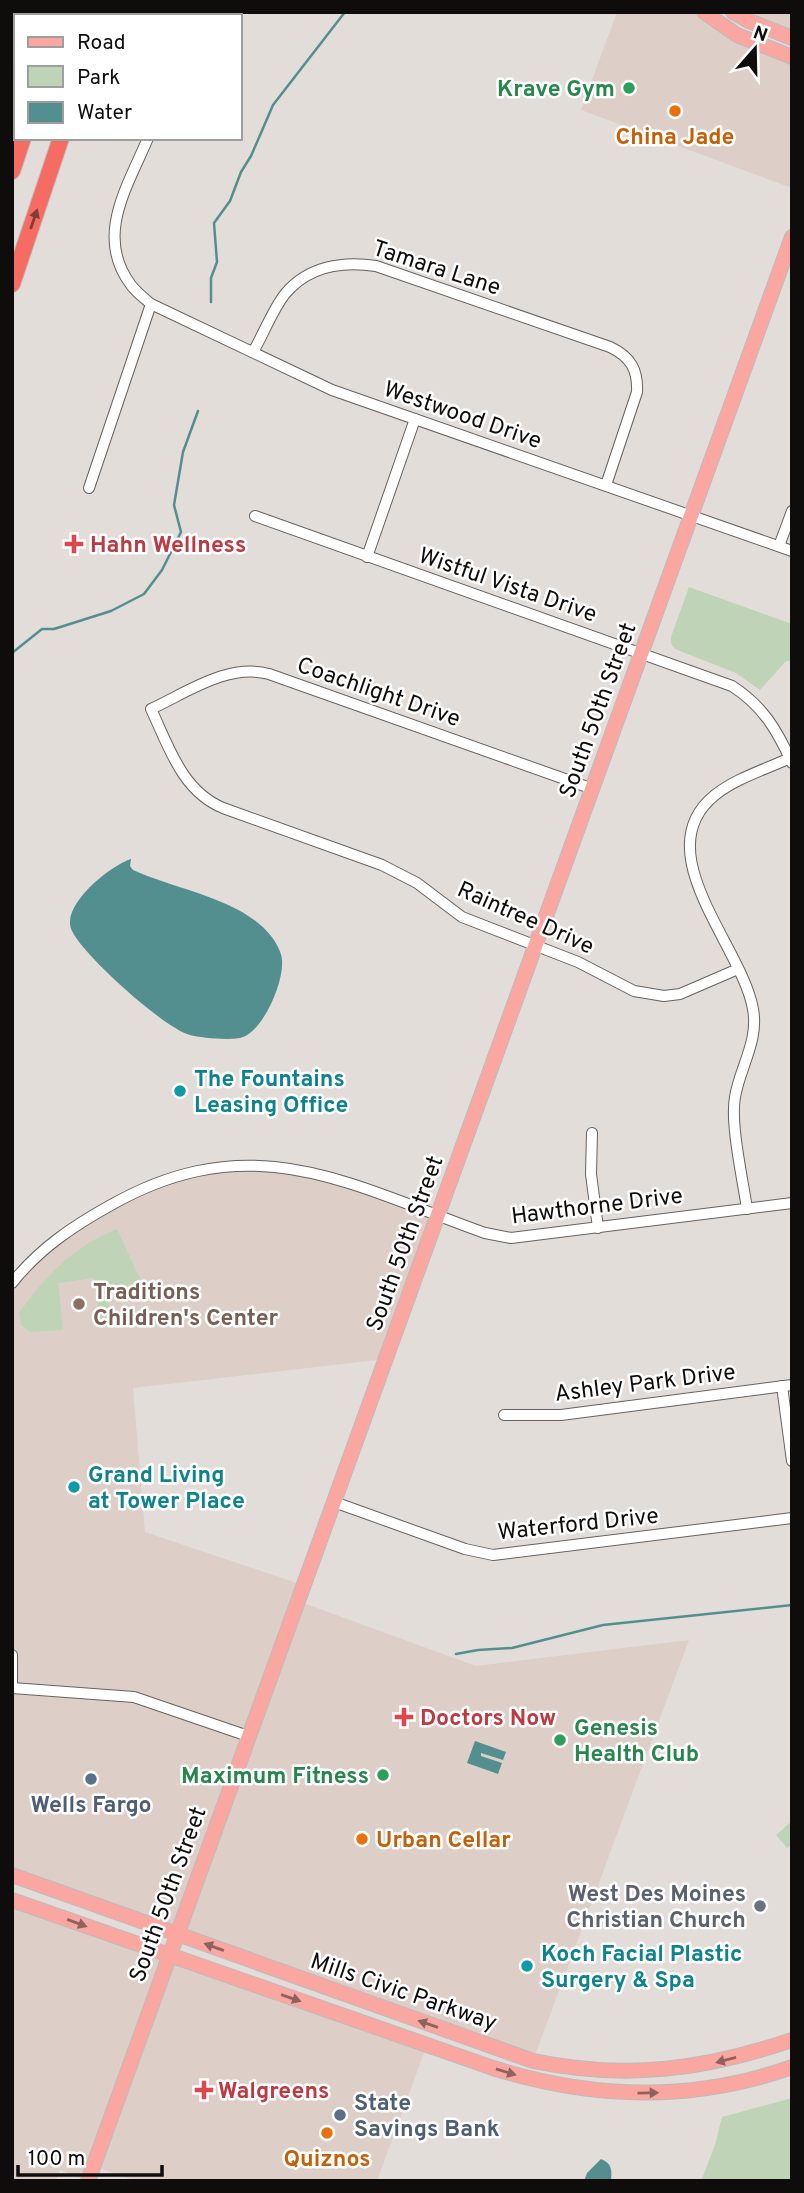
<svg xmlns="http://www.w3.org/2000/svg" width="804" height="2193" viewBox="0 0 804 2193" font-family="Overpass,sans-serif">
  <style>
    .built { fill: #ddcfc8 }
    .green { fill: #bfd3b7 }
    .water { fill: #548f90 }
    .lines { fill: none; stroke-linecap: round; stroke-linejoin: round }
    .stream { stroke: #548f90; stroke-width: 2.5 }
    .minor-casing { stroke: #67625f; stroke-width: 12 }
    .major-casing { stroke: #bcbbbb; stroke-width: 16 }
    .highway-casing { stroke: #bcbbbb; stroke-width: 18 }
    .minor { stroke: #fff; stroke-width: 10 }
    .major { stroke: #faa7a1; stroke-width: 14 }
    .highway { stroke: #f66c63; stroke-width: 16 }
    .oneway { fill: #823c38 }
    .oneway2 { fill: #90625e }
    .leisure-dot { fill: #2e9e5b; stroke: #fff; stroke-width: 2.5 }
    .food-dot { fill: #e8710a; stroke: #fff; stroke-width: 2.5 }
    .health-dot { fill: #e0444e; stroke: #fff; stroke-width: 2.5 }
    .culture-dot { fill: #0f9aa8; stroke: #fff; stroke-width: 2.5 }
    .education-dot { fill: #8d6e63; stroke: #fff; stroke-width: 2.5 }
    .service-dot { fill: #5c6f8a; stroke: #fff; stroke-width: 2.5 }
    .worship-dot { fill: #6b7280; stroke: #fff; stroke-width: 2.5 }
    .labels { text-anchor: middle; stroke-width: 5; stroke-linejoin: round; paint-order: stroke }
    .leisure-label { font-size: 23px; font-weight: bold; fill: #27864d; stroke: #fff; text-anchor: end }
    .food-label { font-size: 23px; font-weight: bold; fill: #c56008; stroke: #fff }
    .street-label { font-size: 23px; fill: #0f0d0c; stroke: #fff }
    .health-label { font-size: 23px; font-weight: bold; fill: #be3a42; stroke: #fff; text-anchor: start }
    .culture-label { font-size: 23px; font-weight: bold; fill: #0d838f; stroke: #fff; text-anchor: start }
    .education-label { font-size: 23px; font-weight: bold; fill: #785e54; stroke: #fff; text-anchor: start }
    .service-label { font-size: 23px; font-weight: bold; fill: #4e5e75; stroke: #fff }
    .worship-label { font-size: 23px; font-weight: bold; fill: #5b616d; stroke: #fff; text-anchor: end }
  </style>
  <rect width="100%" height="100%" fill="#e3ddda"/>
  <g class="built">
    <path d="M617,12H694L733,40L792,62V188L581,110Z"/>
    <path d="M744,12H792V32Z"/>
    <path d="M291,1167L438,1216L386,1359L133,1388L145,1532L303,1585L298,1601L476,1666L689,1640L533,2061L12,1875V1283L71,1228L200,1169Z"/>
    <path d="M12,1900L427,2045L377,2181H136L93,2166L88,2181L60,2170L56,2181H12Z"/>
  </g>
  <g class="green">
    <path d="M689,587L792,624V661H786L760,690L736,673L675,649L671,643V637Z"/>
    <path d="M117,1229L143,1285L107,1289L111,1323L100,1325L94,1278L58,1283L63,1330L30,1332L21,1325L19,1313C45,1276 75,1245 117,1229Z"/>
    <path d="M792,1821V1844L787,1848L776,1835Z"/>
    <path d="M792,2098V2181H701L715,2145L722,2117Z"/>
  </g>
  <g class="water">
    <path d="M131,859L130,866L133,870C176,890 241,898 271,936C276,942 282,953 282,960C284,982 264,1029 243,1037C233,1041 201,1038 190,1035C165,1029 83,955 72,931C59,906 111,865 131,859Z"/>
    <path d="M475,1741L506,1752L503,1760L481,1753V1756L502,1763L498,1774L467,1763Z"/>
    <path d="M601,2159C612,2163 612,2171 611,2181H584L587,2173Z"/>
  </g>
  <g class="lines">
    <g class="stream">
      <path d="M211,302V278L217,262L214,223L230,201L241,172L251,156L273,105L345,12"/>
      <path d="M12,653L42,629H54L111,611L144,594L162,570L181,532L174,505L183,452L198,411"/>
      <path d="M456,1654L478,1650L512,1648L603,1625L792,1605"/>
    </g>
    <g class="minor-casing">
      <g id="minor">
        <path d="M228,16L231,12"/>
        <path d="M148,138C128,186 94,236 131,285C136,292 144,298 151,304L332,390L792,551"/>
        <path d="M253,352C263,335 273,309 285,294C308,266 343,261 376,266L610,347C631,357 638,370 637,392L606,485"/>
        <path d="M89,488L151,304"/>
        <path d="M255,516L732,686C763,706 777,730 792,763"/>
        <path d="M779,546L792,511"/>
        <path d="M367,557L415,419"/>
        <path d="M593,789L269,674C228,663 188,692 151,709C169,747 182,791 223,808L382,865L417,883L462,917L578,962L634,991L664,996L680,994L738,969"/>
        <path d="M592,1133L591,1174L598,1228"/>
        <path d="M747,1209C743,1180 730,1124 735,1097C740,1067 759,1041 753,1009C742,946 645,851 715,795C736,778 767,769 792,757"/>
        <path d="M12,1283C39,1249 73,1226 111,1205C253,1125 348,1184 485,1233L511,1238L792,1203"/>
        <path d="M782,1386L792,1461"/>
        <path d="M504,1415H561L792,1385"/>
        <path d="M334,1502L465,1549L493,1555L792,1518"/>
        <path d="M12,1655V1688"/>
        <path d="M12,1688L134,1697L248,1736"/>
      </g>
    </g>
    <g class="major-casing">
      <g id="major">
        <path d="M704,12L737,35L792,57"/>
        <path d="M733,12L749,21L792,38"/>
        <path d="M12,1875L533,2061C626,2080 703,2070 792,2040"/>
        <path d="M12,1900L493,2068C592,2099 694,2102 792,2067"/>
        <path d="M88,2181L792,237"/>
      </g>
    </g>
    <g class="highway-casing">
      <g id="highway">
        <path d="M64,16L65,12"/>
        <path d="M102,16L103,12"/>
        <path d="M12,171L23,138"/>
        <path d="M12,284L61,138"/>
      </g>
    </g>
    <use href="#minor" class="minor"/>
    <use href="#major" class="major"/>
    <use href="#highway" class="highway"/>
  </g>
  <defs><path id="oneway-solid" d="M-6-.8H1V-3.2L6.5 0L1 3.2V.8H-6Z" transform="scale(1.75)"/></defs>
  <use class="oneway" href="#oneway-solid" transform="translate(34 219) rotate(-71)"/>
  <g class="oneway2">
    <use href="#oneway-solid" transform="translate(77 1923) rotate(20)"/>
    <use href="#oneway-solid" transform="translate(214 1947) rotate(-160)"/>
    <use href="#oneway-solid" transform="translate(291 1998) rotate(19)"/>
    <use href="#oneway-solid" transform="translate(428 2024) rotate(-161)"/>
    <use href="#oneway-solid" transform="translate(726 2060) rotate(165)"/>
    <use href="#oneway-solid" transform="translate(506 2072) rotate(17)"/>
    <use href="#oneway-solid" transform="translate(648 2093) rotate(-1)"/>
  </g>
  <g class="leisure-dot">
    <circle cx="629" cy="88" r="7"/>
    <circle cx="560" cy="1740" r="7"/>
    <circle cx="383" cy="1775" r="7"/>
  </g>
  <g class="food-dot">
    <circle cx="675" cy="111" r="7"/>
    <circle cx="362" cy="1839" r="7"/>
    <circle cx="327" cy="2133" r="7"/>
  </g>
  <g class="health-dot">
    <path d="M70.5 533.5h7v7h7v7h-7v7h-7v-7h-7v-7h7z"/>
    <path d="M400.5 1706.5h7v7h7v7h-7v7h-7v-7h-7v-7h7z"/>
    <path d="M200.5 2079.5h7v7h7v7h-7v7h-7v-7h-7v-7h7z"/>
  </g>
  <g class="culture-dot">
    <circle cx="180" cy="1091" r="7"/>
    <circle cx="74" cy="1487" r="7"/>
    <circle cx="527" cy="1966" r="7"/>
  </g>
  <circle class="education-dot" cx="79" cy="1304" r="7"/>
  <g class="service-dot">
    <circle cx="91" cy="1779" r="7"/>
    <circle cx="340" cy="2115" r="7"/>
  </g>
  <circle class="worship-dot" cx="760" cy="1906" r="7"/>
  <g class="labels">
    <g class="leisure-label">
      <text x="615" y="96">Krave Gym</text>
      <text x="574" y="1735" text-anchor="start">Genesis<tspan x="574" dy="26">Health Club</tspan></text>
      <text x="369" y="1783">Maximum Fitness</text>
    </g>
    <g class="food-label">
      <text x="675" y="144">China Jade</text>
      <text x="376" y="1847" text-anchor="start">Urban Cellar</text>
      <text x="327" y="2166">Quiznos</text>
    </g>
    <g class="street-label">
      <text transform="translate(437 267) rotate(18)" y="8">Tamara Lane</text>
      <text transform="translate(463 414) rotate(19)" y="8">Westwood Drive</text>
      <text transform="translate(508 584) rotate(19)" y="8">Wistful Vista Drive</text>
      <text transform="translate(379 691) rotate(19)" y="8">Coachlight Drive</text>
      <text transform="translate(597 710) rotate(-70)" y="8">South 50th Street</text>
      <text transform="translate(526 917) rotate(24)" y="8">Raintree Drive</text>
      <text transform="translate(597 1205) rotate(-7)" y="8">Hawthorne Drive</text>
      <text transform="translate(404 1243) rotate(-70)" y="8">South 50th Street</text>
      <text transform="translate(645 1382) rotate(-7)" y="8">Ashley Park Drive</text>
      <text transform="translate(578 1523) rotate(-6)" y="8">Waterford Drive</text>
      <text transform="translate(167 1894) rotate(-70)" y="8">South 50th Street</text>
      <text transform="translate(404 1991) rotate(19)" y="8">Mills Civic Parkway</text>
    </g>
    <g class="health-label">
      <text x="90" y="552">Hahn Wellness</text>
      <text x="420" y="1725">Doctors Now</text>
      <text x="218" y="2098">Walgreens</text>
    </g>
    <g class="culture-label">
      <text x="194" y="1086">The Fountains<tspan x="194" dy="26">Leasing Office</tspan></text>
      <text x="88" y="1482">Grand Living<tspan x="88" dy="26">at Tower Place</tspan></text>
      <text x="541" y="1961">Koch Facial Plastic<tspan x="541" dy="26">Surgery &amp; Spa</tspan></text>
    </g>
    <g class="education-label">
      <text x="93" y="1299">Traditions<tspan x="93" dy="26">Children's Center</tspan></text>
    </g>
    <g class="service-label">
      <text x="91" y="1812">Wells Fargo</text>
      <text x="354" y="2110" text-anchor="start">State<tspan x="354" dy="26">Savings Bank</tspan></text>
    </g>
    <g class="worship-label">
      <text x="746" y="1901">West Des Moines<tspan x="746" dy="26">Christian Church</tspan></text>
    </g>
  </g>
  <rect width="804" height="2193" fill="none" stroke="#0f0d0c" stroke-width="28"/>
  <rect x="14" y="14" width="228" height="126" fill="#ffffff" stroke="#9f9e9e" stroke-width="2"/>
  <rect x="28" y="37" width="35" height="10" fill="#faa7a1" stroke="#9f9e9e" stroke-width="2"/>
  <text x="77" y="49" font-size="21" fill="#0f0d0c">Road</text>
  <rect x="28" y="66" width="35" height="21" fill="#bfd3b7" stroke="#9f9e9e" stroke-width="2"/>
  <text x="77" y="84" font-size="21" fill="#0f0d0c">Park</text>
  <rect x="28" y="102" width="35" height="21" fill="#548f90" stroke="#9f9e9e" stroke-width="2"/>
  <text x="77" y="119" font-size="21" fill="#0f0d0c">Water</text>
  <g transform="translate(755 49) rotate(20)" stroke="#ffffff" stroke-width="5" paint-order="stroke">
  <path d="M0-5L12 26L0 18L-12 26Z" fill="#0f0d0c"/>
  <text y="-10" font-size="19" font-weight="bold" text-anchor="middle" fill="#0f0d0c">N</text>
  </g>
  <path d="M18 2165v10h144v-10" fill="none" stroke="#0f0d0c" stroke-width="3.5"/>
  <text x="28" y="2165" font-size="21" fill="#0f0d0c" stroke="#ffffff" stroke-width="5" paint-order="stroke">100 m</text>
</svg>
